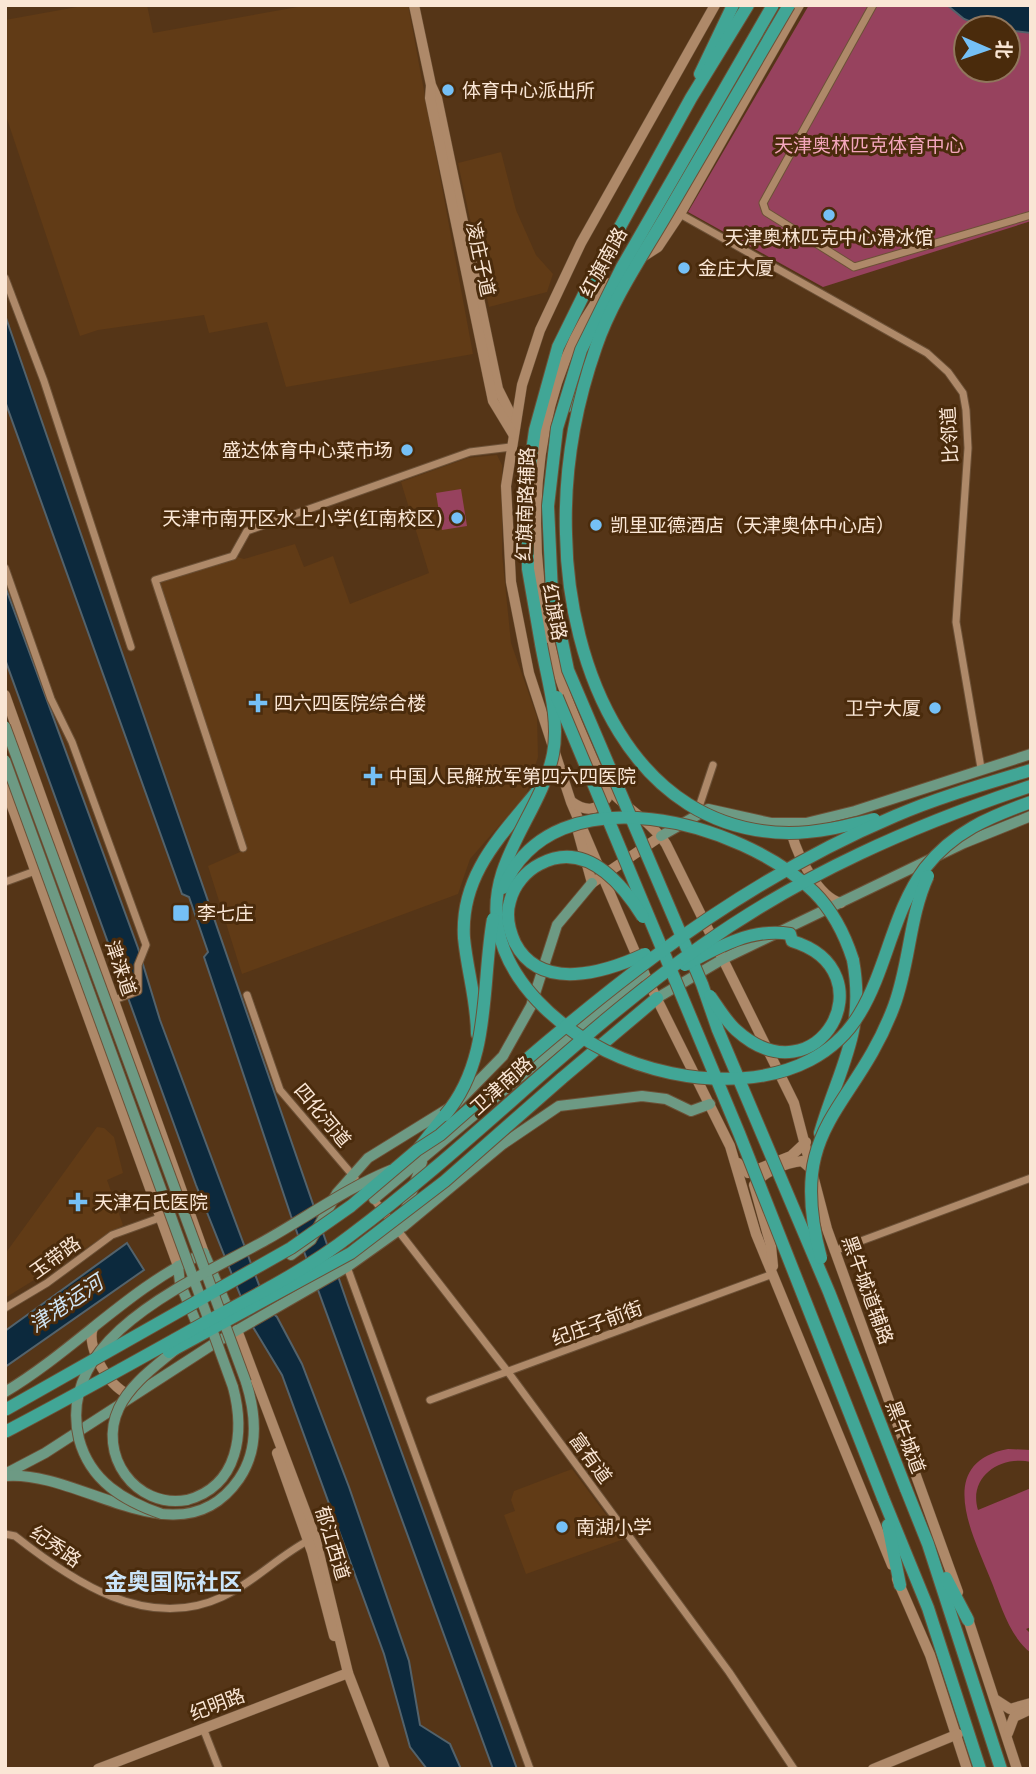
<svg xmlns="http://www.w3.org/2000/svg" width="1036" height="1774" viewBox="0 0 1036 1774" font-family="'DejaVu Sans','Noto Sans SC',sans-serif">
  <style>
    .built { fill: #613b16 }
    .green { fill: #97425e; fill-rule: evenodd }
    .water { fill: #0c293d; stroke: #53626b; stroke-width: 2 }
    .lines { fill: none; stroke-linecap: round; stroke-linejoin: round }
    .street-casing { stroke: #6c5137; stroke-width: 9 }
    .secondary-casing { stroke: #6c5137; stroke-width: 11 }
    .primary-casing { stroke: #6c5137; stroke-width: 12 }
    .highway-casing { stroke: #6c5137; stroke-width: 14 }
    .street { stroke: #ae8969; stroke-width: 7 }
    .secondary { stroke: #ae8969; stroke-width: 10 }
    .primary { stroke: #6d9a84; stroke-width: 10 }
    .highway { stroke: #41a696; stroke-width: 12 }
    .primary-bridge-casing { stroke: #6c5137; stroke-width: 12; stroke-linecap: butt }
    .highway-bridge-casing { stroke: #6c5137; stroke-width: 14; stroke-linecap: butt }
    .primary-bridge { stroke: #6d9a84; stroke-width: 10 }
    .highway-bridge { stroke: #41a696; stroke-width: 12 }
    .poi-dot { fill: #75c0f6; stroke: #4a2b0c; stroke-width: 2.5 }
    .labels { text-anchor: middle; stroke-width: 6; stroke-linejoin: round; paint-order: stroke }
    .poi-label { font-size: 19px; fill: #fae6d5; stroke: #4a2b0c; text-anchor: start }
    .park-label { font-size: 19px; fill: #f3a6bc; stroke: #4a2b0c }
    .street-label { font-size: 19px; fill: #fae6d5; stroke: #4a2b0c }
    .water-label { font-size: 21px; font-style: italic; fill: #d0e5f5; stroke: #4a2b0c }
    .quarter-label { font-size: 23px; font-weight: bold; fill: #cae4f9; stroke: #4a2b0c }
  </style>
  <rect width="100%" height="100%" fill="#553517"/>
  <g class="built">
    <path d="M88,5H147L153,33L309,5H408L473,354L286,387L267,322L209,333L204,315L98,330L80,336L5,113V20Z"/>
    <path d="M501,152L516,210L536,255L553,274L547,292L489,307L458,163Z"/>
    <path d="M497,455L502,465V554L511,643L537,717L538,757L526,795L470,859L458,894L242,974L208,866L240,852L151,583L152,577L228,554L244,559L295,544L304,567L333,556L350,604L429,573L401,482L468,458Z"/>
    <path d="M97,1127L104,1128L114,1137L123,1173L107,1180L123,1225L5,1298V1254Z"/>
    <path d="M572,1469L624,1539L526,1574L504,1515L515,1511L511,1500L514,1491Z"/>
  </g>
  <g class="green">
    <path d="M809,5H1031V221L823,287L688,212ZM966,28H1008V70H966Z"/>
    <path d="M461,489L467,526L442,530L436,493Z"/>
    <path d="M1008,1449L1031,1450V1462C1000,1455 968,1477 978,1510L1031,1488V1627L1026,1629L1031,1634V1653C1008,1635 1001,1604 990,1578C973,1535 934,1463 1008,1449Z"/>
  </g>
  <g class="water">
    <path d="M947,5H1031V33L987,28L964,19Z"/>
    <path d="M5,315L348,1305L517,1769H493L291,1216L204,957L208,952L189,897L182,894L5,401Z"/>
    <path d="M5,586L138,948L160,1020L268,1309L277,1317L302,1364L349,1487L409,1661L420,1725L450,1744L461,1769H427L410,1747L384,1654L282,1375L253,1327L196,1185L5,659Z"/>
    <path d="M127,1243L144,1270L5,1367V1331Z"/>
  </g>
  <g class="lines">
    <g class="street-casing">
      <g id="street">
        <path d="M873,5L763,203L766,212L854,267L1031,215"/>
        <path d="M680,214L927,353L948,372L963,393L966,410L968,448L956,622L981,768"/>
        <path d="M5,278L44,381L131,647"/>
        <path d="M5,568L51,699L72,742L146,945L138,965V991L114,1000"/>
        <path d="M700,804L713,765"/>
        <path d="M243,848L155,580L233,556L247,531L470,452L511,447"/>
        <path d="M5,882L38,870"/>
        <path d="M247,995L280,1090L355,1178"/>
        <path d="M372,1197L508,1372L729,1672L794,1769"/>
        <path d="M834,1251L1031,1178"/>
        <path d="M347,1267L530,1769"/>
        <path d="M5,1308L47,1283L112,1235L162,1217"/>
        <path d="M430,1400L773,1274"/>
        <path d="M5,1534L15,1536C72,1581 147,1632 222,1597C255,1582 278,1556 311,1539"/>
        <path d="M203,1728L219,1769"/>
      </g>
    </g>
    <g class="secondary-casing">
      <g id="secondary">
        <path d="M414,5L431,85L437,98L498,389L515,423"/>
        <path d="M715,5L581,243L540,330L522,385L506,486L511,582L529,673L571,802L644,973L730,1146L756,1234L892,1565"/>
        <path d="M431,86L430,98L493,401L513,434"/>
        <path d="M644,256L658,247L680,214L799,5"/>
        <path d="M610,283C532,380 523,526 550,644C561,690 582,734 601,778C615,803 649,818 666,844L794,1103L827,1229L958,1592"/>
        <path d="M5,695L204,1253"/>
        <path d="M5,787L178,1266"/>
        <path d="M572,802C584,811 597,812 607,798L606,787"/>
        <path d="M795,828L792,835C798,856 818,897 841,903"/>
        <path d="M578,832L592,883L661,836"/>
        <path d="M738,1163L748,1173L791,1156L806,1142"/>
        <path d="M773,1266L771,1246L754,1185C764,1171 786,1163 802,1161L810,1168"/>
        <path d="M93,1328C85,1347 112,1394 133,1395"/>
        <path d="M237,1330L315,1537L348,1673L385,1769"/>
        <path d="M277,1453L312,1552L334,1636"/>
        <path d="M897,1579L930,1655L967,1769"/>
        <path d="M967,1616L1017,1769"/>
        <path d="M996,1700L1010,1709L1031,1703"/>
        <path d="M1008,1733L1014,1717L1029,1710"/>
        <path d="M98,1769L348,1673"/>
        <path d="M873,1769L958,1734"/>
      </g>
    </g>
    <g class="primary-casing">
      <g id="primary">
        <path d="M661,836L708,809L771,823H806L855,811L1031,754"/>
        <path d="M657,998L723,959L964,843L1031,816"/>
        <path d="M374,1199L644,973"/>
        <path d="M403,1227L503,1144L559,1106L642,1096L666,1099L691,1111L710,1104"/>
        <path d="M291,1255L311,1240L337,1193L368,1158L457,1103L503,1056L531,1006L557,925L592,883"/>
        <path d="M178,1266L180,1283L201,1334"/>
        <path d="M5,1392C75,1350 130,1287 204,1253L231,1316"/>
        <path d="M5,1474L45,1453L215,1343L347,1267L399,1230L422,1162"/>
        <path d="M5,1476C81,1469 180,1564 239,1479C259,1450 256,1414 246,1382"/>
        <path d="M187,1500C239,1486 245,1432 233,1387"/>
      </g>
    </g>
    <g class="highway-casing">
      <g id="highway">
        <path d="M745,70L764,26"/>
        <path d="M700,74L733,5"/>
        <path d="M568,406L585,368"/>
        <path d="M541,644L528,569L527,487L535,430L558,347L594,274L691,98L748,5"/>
        <path d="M477,1034C477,1001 467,970 464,938C460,874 502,835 539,789"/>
        <path d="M561,1079L657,998"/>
        <path d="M820,1133C839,1067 866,1033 853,960"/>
        <path d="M419,1148L445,1115"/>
        <path d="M906,1489L928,1544L1001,1769"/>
        <path d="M883,1498L928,1608L980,1769"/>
        <path d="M888,1525L900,1585"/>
        <path d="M946,1578L968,1620"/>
      </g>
    </g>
    <use href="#street" class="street"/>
    <use href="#secondary" class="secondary"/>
    <use href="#primary" class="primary"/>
    <use href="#highway" class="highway"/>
    <g class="primary-bridge-casing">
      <g id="primary-bridge">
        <path d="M5,726L246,1382"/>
        <path d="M5,760L233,1387"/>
        <path d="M176,1349C156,1366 131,1383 119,1408C97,1454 135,1509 187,1500"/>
        <path d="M162,1514C124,1501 90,1481 79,1439C54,1335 196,1280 266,1240C307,1217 347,1188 391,1170"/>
      </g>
    </g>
    <g class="highway-bridge-casing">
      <g id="highway-bridge">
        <path d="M773,5L622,267L581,350L557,428L548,506L552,593L568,670L702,984L718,1030L829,1292L906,1489"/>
        <path d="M789,5C749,74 708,143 668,212C643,255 612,300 596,347C575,407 564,470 566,534C568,667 632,831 789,833C818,833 846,826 874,819"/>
        <path d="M541,644C547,679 560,718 553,754C541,814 486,862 498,928C508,983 558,1027 606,1051C683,1089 810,1098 860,1013C887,968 893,911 925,868C953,832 989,817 1031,802"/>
        <path d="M557,697L739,1133L883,1498"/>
        <path d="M503,888C554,769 743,822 814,892C833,911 845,935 853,960"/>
        <path d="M643,917C621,882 585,840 540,864C526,871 514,885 510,901C506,914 509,930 515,943C541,993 606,972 645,954"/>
        <path d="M685,965C716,948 753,927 790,934L792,941C891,971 818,1104 736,1030C726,1021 718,1007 710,996"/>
        <path d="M445,1115C492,1060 481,985 493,919"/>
        <path d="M821,1258C785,1124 854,1113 894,1006C910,963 909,917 928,876"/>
        <path d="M169,1352L351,1253L445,1181L561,1079"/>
        <path d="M5,1410L291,1248L351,1206L417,1150L440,1135C583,1009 716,892 895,816C939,797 985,784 1031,770"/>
        <path d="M5,1432C72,1397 138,1360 204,1323C254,1296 306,1270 351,1235C473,1144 577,1033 701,946C802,874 914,825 1031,786"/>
      </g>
    </g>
    <use href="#primary-bridge" class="primary-bridge"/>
    <use href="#highway-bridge" class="highway-bridge"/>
  </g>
  <g class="poi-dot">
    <circle cx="448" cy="90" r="7"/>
    <circle cx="829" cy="215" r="7"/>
    <circle cx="684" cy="268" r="7"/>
    <circle cx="407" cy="450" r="7"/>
    <circle cx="457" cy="518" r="7"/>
    <circle cx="596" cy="525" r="7"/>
    <path d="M254.5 692.5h7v7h7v7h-7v7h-7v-7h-7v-7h7z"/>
    <circle cx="935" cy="708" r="7"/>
    <path d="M369.5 765.5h7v7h7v7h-7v7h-7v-7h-7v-7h7z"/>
    <rect x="172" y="904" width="18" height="18" rx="3.5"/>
    <path d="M74.5 1191.5h7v7h7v7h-7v7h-7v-7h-7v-7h7z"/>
    <circle cx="562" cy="1527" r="7"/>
  </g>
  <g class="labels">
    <g class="poi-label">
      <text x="462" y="97">体育中心派出所</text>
      <text x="829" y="244" text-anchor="middle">天津奥林匹克中心滑冰馆</text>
      <text x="698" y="275">金庄大厦</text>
      <text x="393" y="457" text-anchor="end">盛达体育中心菜市场</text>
      <text x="443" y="525" text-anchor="end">天津市南开区水上小学(红南校区)</text>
      <text x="610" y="532">凯里亚德酒店（天津奥体中心店）</text>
      <text x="274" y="710">四六四医院综合楼</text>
      <text x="921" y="715" text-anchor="end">卫宁大厦</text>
      <text x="389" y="783">中国人民解放军第四六四医院</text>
      <text x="197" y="920">李七庄</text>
      <text x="94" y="1209">天津石氏医院</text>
      <text x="576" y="1534">南湖小学</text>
    </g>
    <g class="park-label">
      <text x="869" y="152">天津奥林匹克体育中心</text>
    </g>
    <g class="street-label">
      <text transform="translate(481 259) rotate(78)" y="7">凌庄子道</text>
      <text transform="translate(603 262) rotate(-61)" y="7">红旗南路</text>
      <text transform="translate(949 435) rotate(-93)" y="7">比邻道</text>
      <text transform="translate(525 504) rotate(-88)" y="7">红旗南路辅路</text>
      <text transform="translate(555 612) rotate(79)" y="7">红旗路</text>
      <text transform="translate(121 968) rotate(71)" y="7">津涞道</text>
      <text transform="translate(501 1085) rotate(-42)" y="7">卫津南路</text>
      <text transform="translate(323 1115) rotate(50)" y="7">四化河道</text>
      <text transform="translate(55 1257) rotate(-36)" y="7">玉带路</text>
      <text transform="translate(868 1290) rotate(70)" y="7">黑牛城道辅路</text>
      <text transform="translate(597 1323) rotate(-20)" y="7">纪庄子前街</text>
      <text transform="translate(906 1437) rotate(69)" y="7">黑牛城道</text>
      <text transform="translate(591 1458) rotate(54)" y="7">富有道</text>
      <text transform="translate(333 1543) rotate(73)" y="7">郁江西道</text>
      <text transform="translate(56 1546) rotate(35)" y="7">纪秀路</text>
      <text transform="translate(217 1704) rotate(-21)" y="7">纪明路</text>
    </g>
    <g class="water-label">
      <text transform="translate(66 1304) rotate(-34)" y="7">津港运河</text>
    </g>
    <g class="quarter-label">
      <text x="173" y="1590">金奥国际社区</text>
    </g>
  </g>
  <rect width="1036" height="1774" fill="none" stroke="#fae6d5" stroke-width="14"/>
  <g transform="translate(987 49) rotate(92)"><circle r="33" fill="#4a2b0c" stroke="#90765c" stroke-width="2"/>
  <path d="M0-5L12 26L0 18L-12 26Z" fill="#75c0f6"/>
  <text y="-10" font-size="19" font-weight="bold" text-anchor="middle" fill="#fae6d5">北</text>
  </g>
</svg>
